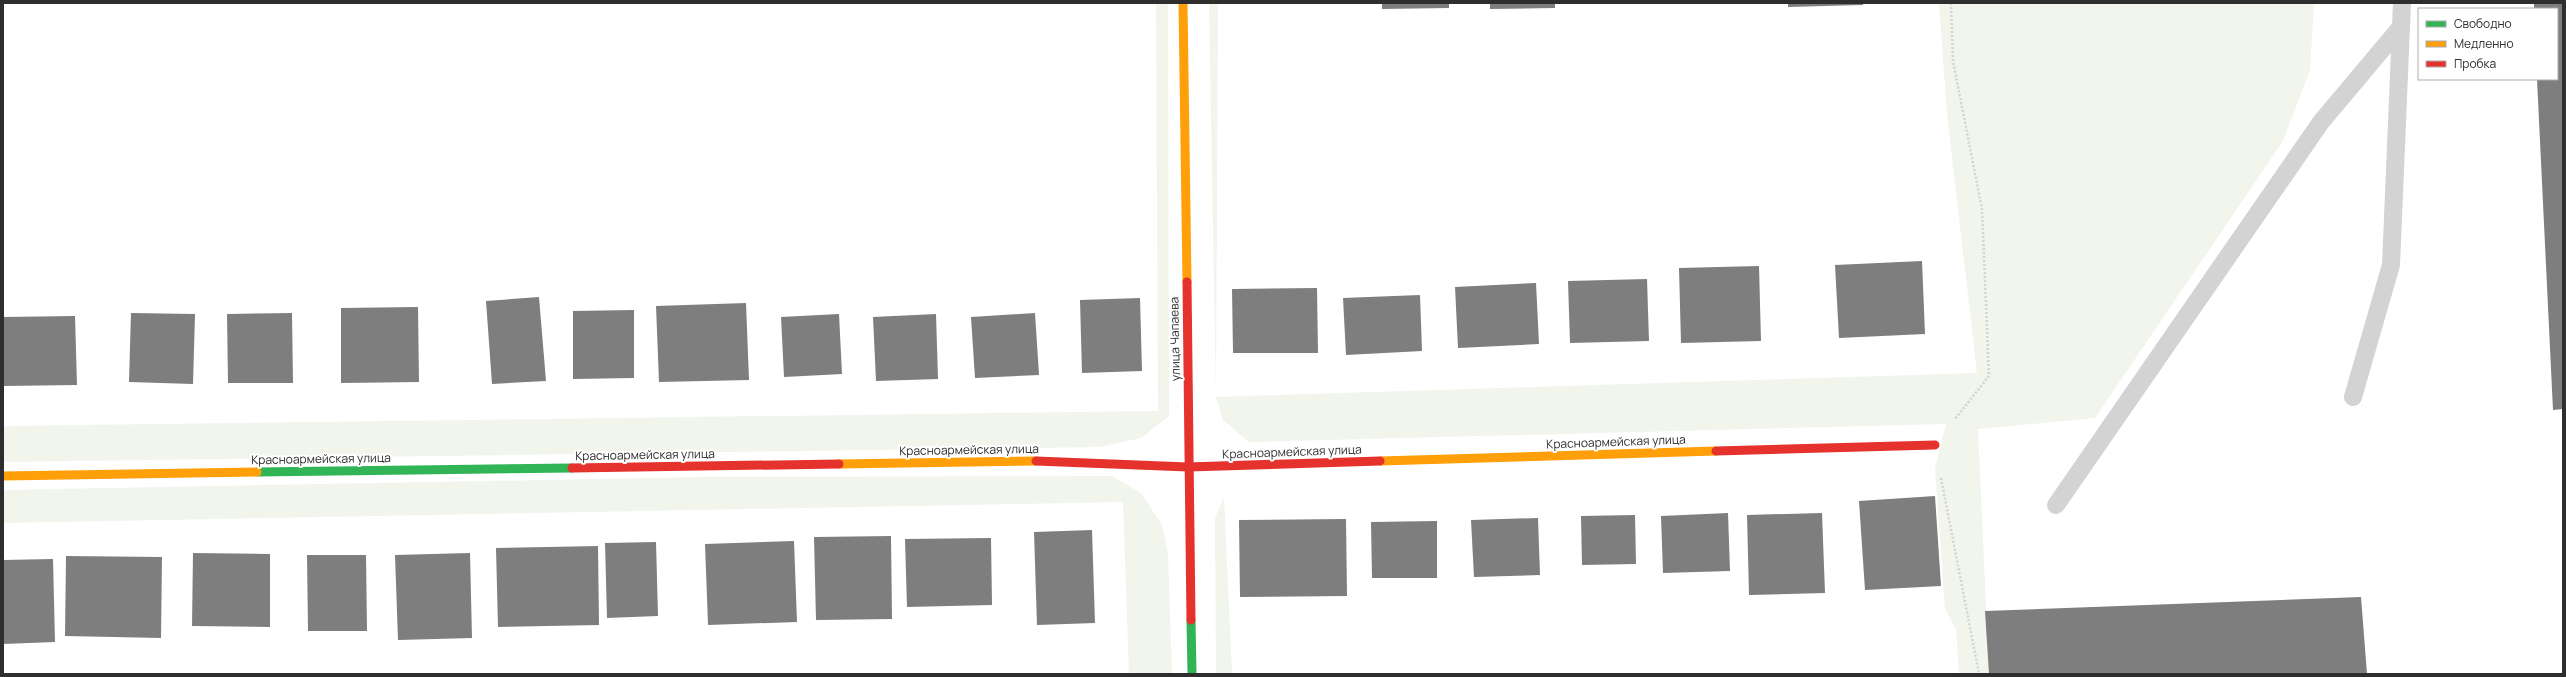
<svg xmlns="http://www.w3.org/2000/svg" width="2566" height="677" viewBox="0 0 2566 677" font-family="Manrope,sans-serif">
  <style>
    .green { fill: #f1f5eb }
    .building { fill: #7e7e7e }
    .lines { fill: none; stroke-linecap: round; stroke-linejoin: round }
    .path { stroke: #d3d3d3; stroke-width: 2.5; stroke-dasharray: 2 2; stroke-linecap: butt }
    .lane { stroke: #d3d3d3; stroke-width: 18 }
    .fast { stroke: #30b455; stroke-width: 9 }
    .slow { stroke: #ff9f0a; stroke-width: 9 }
    .jam { stroke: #e5322d; stroke-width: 9 }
    .labels { text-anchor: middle; stroke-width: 4; stroke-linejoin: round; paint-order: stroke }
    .street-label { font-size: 12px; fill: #2e2e2e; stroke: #fff }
  </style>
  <rect width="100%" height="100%" fill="#fff"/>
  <g class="green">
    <path d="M1156,3H1168L1169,416L1141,438L1099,447L3,462V426L1158,411Z"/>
    <path d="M1209,3H1218L1216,397L1977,373L1947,114L1939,3H2314L2310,70L2283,141L2095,418L1978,429L1989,674H1959L1956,629L1945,609L1935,468L1946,424L1249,442L1223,420L1216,397Z"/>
    <path d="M1112,476L1141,493L1162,525L1168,553L1172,674H1129L1123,502L3,523V490L705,477Z"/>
    <path d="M1224,497L1232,674H1216L1215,518Z"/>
  </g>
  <g class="building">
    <path d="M1382,3H1449V8L1382,9Z"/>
    <path d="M1490,3H1555V8L1490,9Z"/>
    <path d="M1788,3H1863V5L1788,7Z"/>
    <path d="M2534,3H2563V409L2553,410L2537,79H2557V9H2534Z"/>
    <path d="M1922,261L1925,334L1839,338L1835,265Z"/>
    <path d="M1759,266L1761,341L1681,343L1679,268Z"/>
    <path d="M1647,279L1649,341L1570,343L1568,281Z"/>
    <path d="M1536,283L1539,344L1458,348L1455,287Z"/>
    <path d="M1317,288L1318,353H1233L1232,289Z"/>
    <path d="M1420,295L1422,351L1346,355L1343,298Z"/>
    <path d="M539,297L546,381L492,384L486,301Z"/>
    <path d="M1140,298L1142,371L1082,373L1080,300Z"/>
    <path d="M746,303L749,380L659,382L656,306Z"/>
    <path d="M418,307L419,382L341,383V308Z"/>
    <path d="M634,310V378L573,379V311Z"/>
    <path d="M131,313L195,314L193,384L129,382Z"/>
    <path d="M292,313L293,383H228L227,314Z"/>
    <path d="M1035,313L1039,375L975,378L971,317Z"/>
    <path d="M839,314L842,374L784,377L781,317Z"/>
    <path d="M936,314L938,379L876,381L873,317Z"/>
    <path d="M75,316L77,385L3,386V317Z"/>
    <path d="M1935,496L1941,586L1865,590L1859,501Z"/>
    <path d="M1728,513L1730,571L1663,573L1661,516Z"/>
    <path d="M1822,513L1825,593L1749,595L1747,515Z"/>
    <path d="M1635,515L1636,564L1582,565L1581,516Z"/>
    <path d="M1538,518L1540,575L1474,577L1471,520Z"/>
    <path d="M1346,519L1347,596L1240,597L1239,520Z"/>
    <path d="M1437,521V578H1372L1371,522Z"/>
    <path d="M1092,530L1095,623L1037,625L1034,532Z"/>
    <path d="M891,536L892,619L816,620L814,537Z"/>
    <path d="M991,538L992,605L907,607L905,539Z"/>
    <path d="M794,541L797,622L708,625L705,544Z"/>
    <path d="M656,542L658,616L607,618L605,543Z"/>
    <path d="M598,546L599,625L498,627L496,548Z"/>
    <path d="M193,553L270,554V627L192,626Z"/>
    <path d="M470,553L472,638L398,640L395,555Z"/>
    <path d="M307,555H366L367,631H308Z"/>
    <path d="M66,556L162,557L161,638L65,636Z"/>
    <path d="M53,559L55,642L3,644V560Z"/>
    <path d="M2361,597L2367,674H1989L1985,611Z"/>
  </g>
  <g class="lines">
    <g class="path">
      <path d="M1951,3L1953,61L1982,209L1989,376L1955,419"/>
      <path d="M1941,478L1979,674"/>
    </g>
    <g class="lane">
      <path d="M2353,397L2391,265L2402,3"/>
      <path d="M2056,505L2321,122L2400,28"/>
    </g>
    <g class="fast">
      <path d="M257,472L572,468"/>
      <path d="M1191,620L1192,674"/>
    </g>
    <g class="slow">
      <path d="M1183,3L1187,282"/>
      <path d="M1380,461L1716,451"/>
      <path d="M839,464L1036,461"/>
      <path d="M3,476L257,472"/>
    </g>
    <g class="jam">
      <path d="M1187,282L1191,620"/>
      <path d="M1716,451L1935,445"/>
      <path d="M1036,461L1188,467L1380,461"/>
      <path d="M572,468L839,464"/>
    </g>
  </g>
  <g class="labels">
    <g class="street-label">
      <text transform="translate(1175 339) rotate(-91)" y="4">улица Чапаева</text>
      <text transform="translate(1616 442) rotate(-2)" y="4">Красноармейская улица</text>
      <text transform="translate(969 450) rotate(-1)" y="4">Красноармейская улица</text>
      <text transform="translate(1292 452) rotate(-2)" y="4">Красноармейская улица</text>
      <text transform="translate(645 455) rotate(-1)" y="4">Красноармейская улица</text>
      <text transform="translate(321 459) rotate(-1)" y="4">Красноармейская улица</text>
    </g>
  </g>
  <rect width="2566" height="677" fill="none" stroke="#2e2e2e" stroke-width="8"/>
  <rect x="2418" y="8" width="140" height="72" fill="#ffffff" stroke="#ababab"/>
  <rect x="2426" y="21" width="20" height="6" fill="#30b455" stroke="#ababab"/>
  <text x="2454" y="28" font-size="12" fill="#2e2e2e">Свободно</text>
  <rect x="2426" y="41" width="20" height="6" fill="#ff9f0a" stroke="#ababab"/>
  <text x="2454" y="48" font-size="12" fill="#2e2e2e">Медленно</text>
  <rect x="2426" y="61" width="20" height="6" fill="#e5322d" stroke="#ababab"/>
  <text x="2454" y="68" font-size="12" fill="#2e2e2e">Пробка</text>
</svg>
